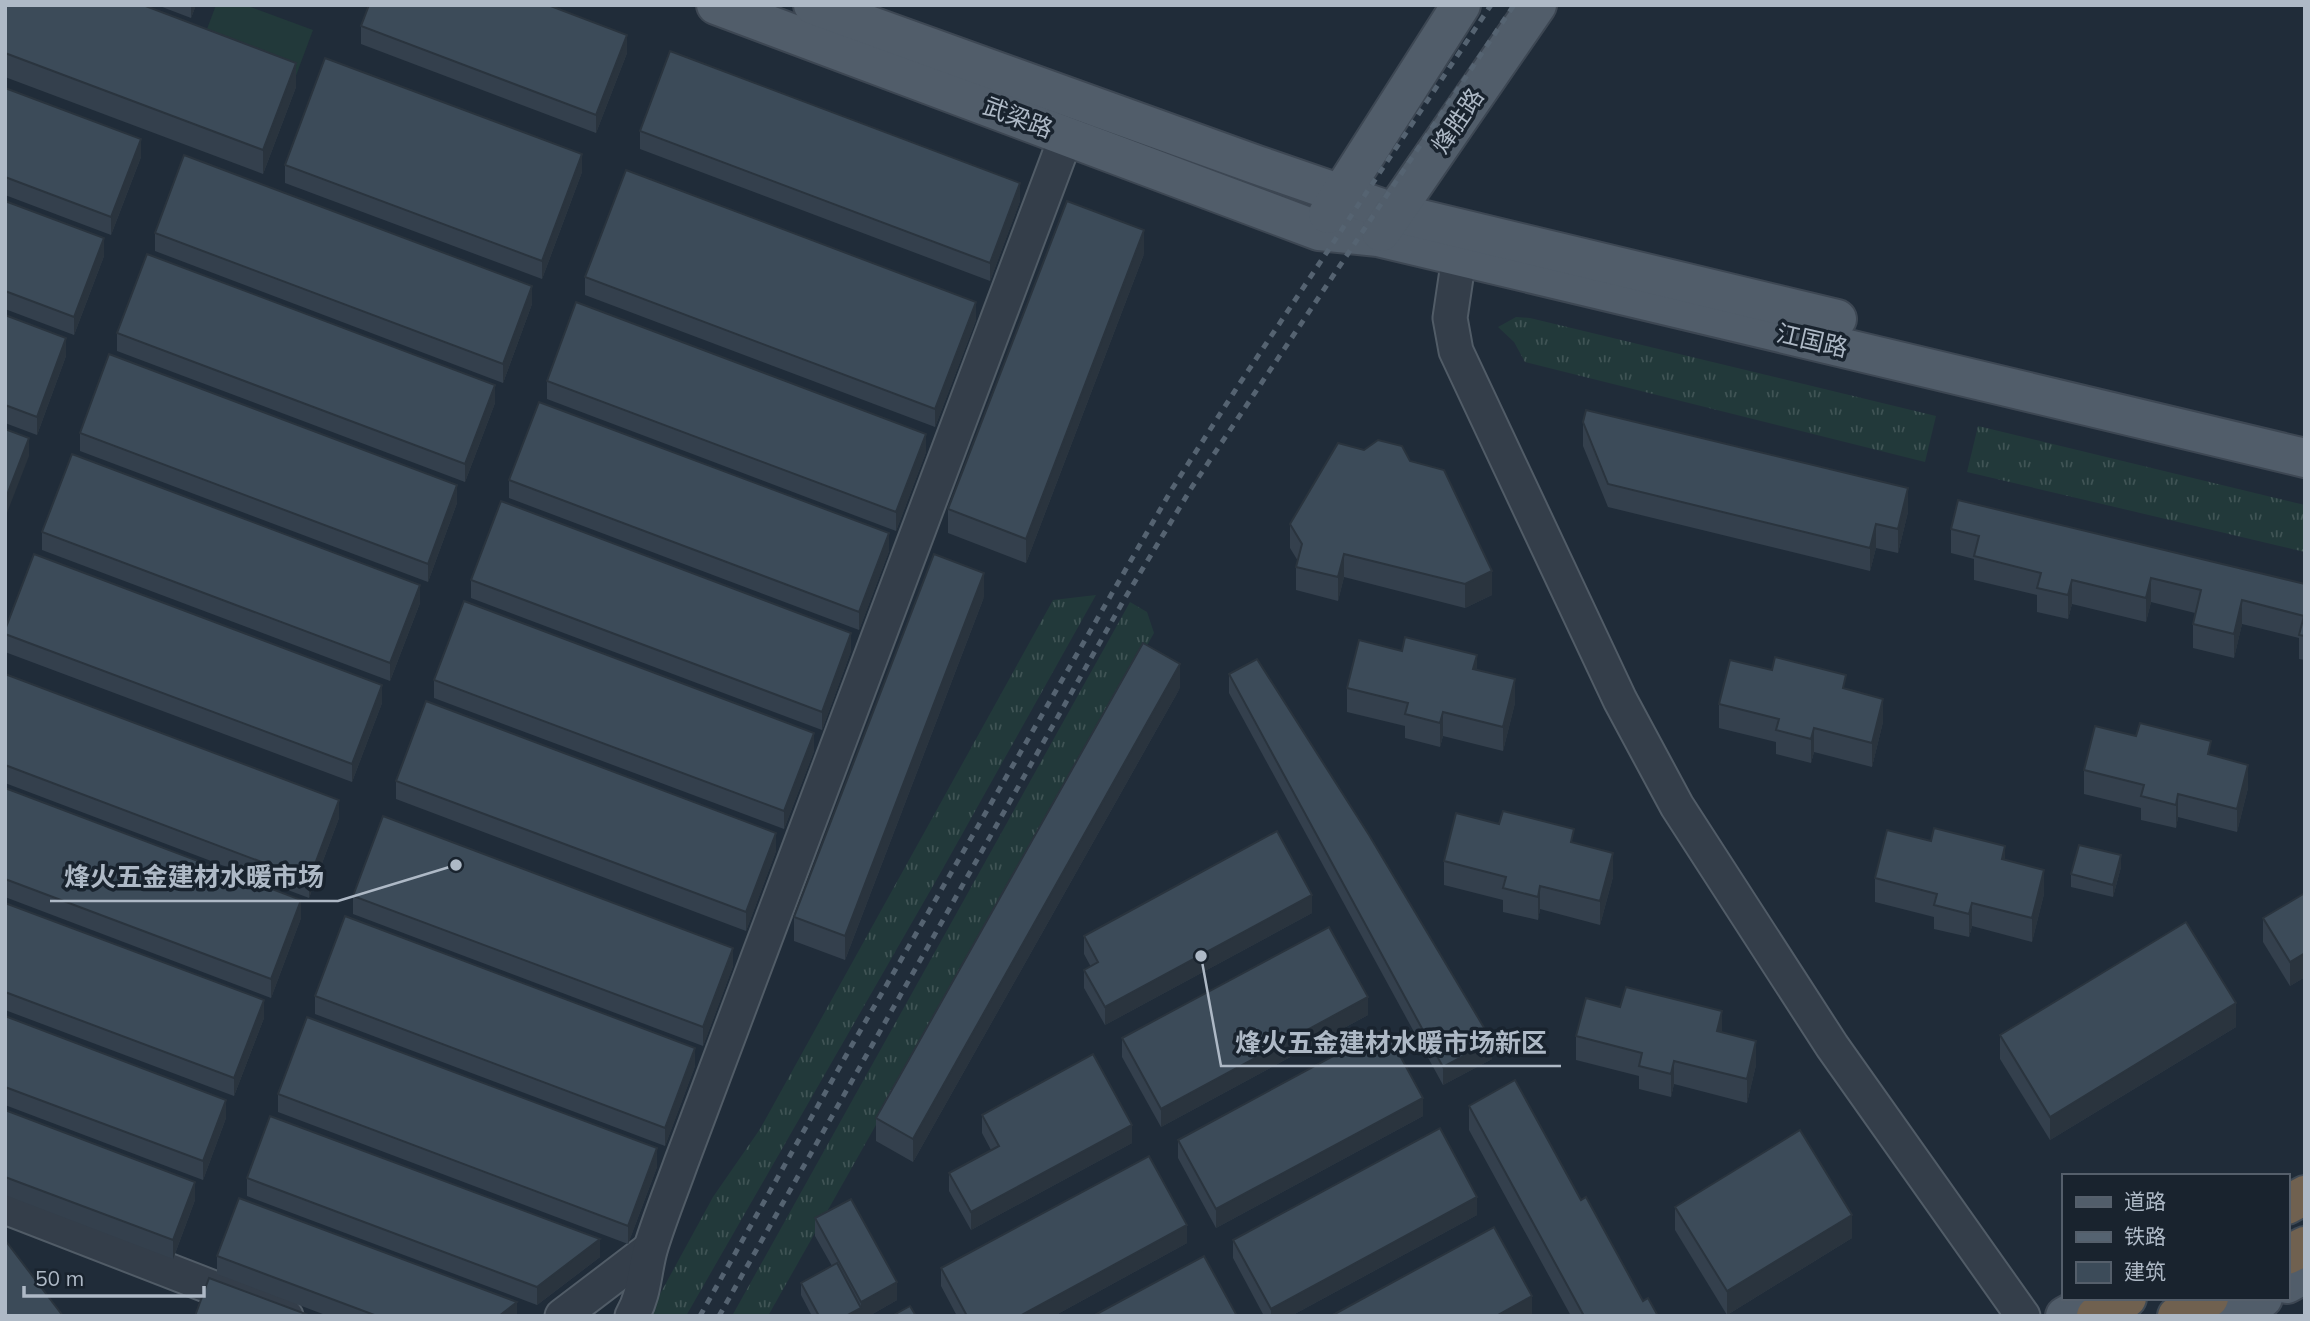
<svg xmlns="http://www.w3.org/2000/svg" width="2310" height="1321" viewBox="0 0 2310 1321" font-family="Mulish,'Noto Sans SC',sans-serif">
  <style>
    .grass { fill: url(#grass-tufts) }
    .pitch { fill: #22393a }
    .lines { fill: none; stroke-linecap: round; stroke-linejoin: round }
    .minor-casing { stroke: #515c67; stroke-width: 37 }
    .major-casing { stroke: #3d4753; stroke-width: 42 }
    .highway-casing { stroke: #3e4954; stroke-width: 42 }
    .minor { stroke: #343e4a; stroke-width: 33 }
    .major { stroke: #515d6a; stroke-width: 38 }
    .highway { stroke: #706150; stroke-width: 38 }
    .rail { stroke: #556371; stroke-width: 5; stroke-dasharray: 7 7; stroke-linecap: butt }
    .wall { fill: #34404d }
    .shaded-wall { fill: #2a343e }
    .building { fill: #3c4b59; stroke: #2a343e; stroke-width: 2 }
    .labels { text-anchor: middle; stroke-width: 7; stroke-linejoin: round; paint-order: stroke }
    .street-label { font-size: 24px; fill: #aeb9c6; stroke: #19232e }
    .leader { fill: none; stroke: #aeb9c6; stroke-width: 2.5 }
    .callout-dot { fill: #aeb9c6; stroke: #19232e; stroke-width: 2.5 }
    .callout-label { font-size: 26px; text-anchor: middle; font-weight: bold; fill: #aeb9c6; stroke: #19232e; stroke-width: 7; stroke-linejoin: round; paint-order: stroke }
  </style>
  <defs>
    <pattern id="grass-tufts" width="24" height="20" patternUnits="userSpaceOnUse" patternTransform="scale(1.75)"><rect width="24" height="20" fill="#22393a"/><path d="M3 7l-1-3M5 7V3M7 7l1-3M15 17l-1-3M17 17v-4M19 17l1-3" fill="none" stroke="#405455"/></pattern>
  </defs>
  <rect width="100%" height="100%" fill="#202c39"/>
  <g class="grass">
    <path d="M1516,317L1530,318L1936,416L1925,462L1525,362L1514,342L1498,327Z"/>
    <path d="M1978,426L2305,505V552L1967,472Z"/>
    <path d="M1096,595L941,872L686,1316H648L713,1197L760,1129L1053,600Z"/>
    <path d="M1130,602L1147,612L1154,633L768,1316H732Z"/>
  </g>
  <path class="pitch" d="M216,5H245L313,30L294,81L201,45Z"/>
  <g class="lines">
    <g class="minor-casing">
      <g id="minor">
        <path d="M1459,257L1450,318L1456,351L1620,700L1677,806L1832,1046L2023,1316"/>
        <path d="M5,1207L286,1316"/>
        <path d="M562,1316L650,1249"/>
        <path d="M632,1316C645,1294 644,1270 651,1247C660,1218 671,1191 681,1163L1075,113"/>
      </g>
    </g>
    <g class="major-casing">
      <g id="major">
        <path d="M716,5L1319,231L1378,237L2305,458"/>
        <path d="M813,5L1257,165L1396,213L1837,319"/>
        <path d="M1328,214L1461,5"/>
        <path d="M1381,232L1537,5"/>
        <path d="M2287,1284L2305,1274"/>
        <path d="M2065,1316L2097,1298"/>
        <path d="M2232,1316L2263,1298"/>
      </g>
    </g>
    <g class="highway-casing">
      <g id="highway">
        <path d="M2287,1205L2305,1195"/>
        <path d="M2287,1255L2305,1246"/>
        <path d="M2096,1316L2127,1298"/>
        <path d="M2177,1316L2209,1298"/>
      </g>
    </g>
    <use href="#minor" class="minor"/>
    <use href="#major" class="major"/>
    <use href="#highway" class="highway"/>
    <g class="rail">
      <path d="M700,1316L852,1045L1172,489L1238,386L1491,5"/>
      <path d="M719,1316L1125,598L1192,487L1514,5"/>
    </g>
  </g>
  <g class="wall">
    <path d="M5,5L296,87L263,174L5,77Z"/>
    <path d="M157,5H196L191,18Z"/>
    <path d="M361,26L627,53L596,133L361,44Z"/>
    <path d="M5,88L141,157L111,235L5,195Z"/>
    <path d="M640,131L1020,201L990,281L640,149Z"/>
    <path d="M285,165L582,172L542,279L285,183Z"/>
    <path d="M5,201L104,256L74,335L5,309Z"/>
    <path d="M155,233L532,304L503,383L155,251Z"/>
    <path d="M1144,254L1026,563L948,533V509Z"/>
    <path d="M585,277L976,320L935,427L585,295Z"/>
    <path d="M5,315L66,356L37,435L5,423Z"/>
    <path d="M117,333L495,403L465,482L117,351Z"/>
    <path d="M547,381L926,452L896,531L547,399Z"/>
    <path d="M1583,422L1908,512L1898,553L1876,548L1870,571L1608,507L1583,446Z"/>
    <path d="M80,433L457,503L428,582L80,451Z"/>
    <path d="M1410,461L1492,595L1465,608L1344,577L1338,601L1296,590V567L1298,561L1290,548V524Z"/>
    <path d="M509,480L889,551L859,630L509,498Z"/>
    <path d="M1951,529L2305,584V660L2299,659V638L2242,624L2234,658L2193,648V624L2195,613L2151,602L2146,622L2072,604L2068,619L2037,612V595L1974,580V559L1951,553Z"/>
    <path d="M42,532L420,603L390,681L42,550Z"/>
    <path d="M471,580L851,651L822,730L471,598Z"/>
    <path d="M984,597L845,960L794,941V917Z"/>
    <path d="M5,630L382,703L352,782L5,652Z"/>
    <path d="M1477,670L1515,703L1503,751L1443,736L1440,747L1405,738V726L1347,712V688Z"/>
    <path d="M5,674L339,818L309,898L5,783Z"/>
    <path d="M1229,674L1492,1059L1443,1085L1229,693Z"/>
    <path d="M434,680L814,751L784,829L434,698Z"/>
    <path d="M1180,688L913,1162L876,1141V1118Z"/>
    <path d="M1846,689L1883,722L1872,767L1814,752L1811,763L1776,754V742L1719,728V704Z"/>
    <path d="M2211,755L2248,788L2237,832L2178,817L2176,828L2141,820V808L2084,794V770Z"/>
    <path d="M396,781L776,851L746,931L396,799Z"/>
    <path d="M5,788L301,918L271,998L5,897Z"/>
    <path d="M1574,843L1613,877L1600,925L1540,909L1538,920L1503,912V900L1444,885V861Z"/>
    <path d="M2005,860L2044,894L2032,942L1972,926L1969,937L1934,929V917L1875,902V878Z"/>
    <path d="M2121,867L2113,897L2071,887V874Z"/>
    <path d="M2305,893V977L2290,986L2263,942V918Z"/>
    <path d="M353,896L733,966L703,1046L353,914Z"/>
    <path d="M5,903L264,1018L234,1096L5,1010Z"/>
    <path d="M1312,913L1105,1025L1084,988V970L1091,967L1084,954V936Z"/>
    <path d="M315,996L695,1066L665,1146L315,1014Z"/>
    <path d="M1368,1015L1161,1127L1122,1057V1038Z"/>
    <path d="M5,1016L226,1118L203,1180L5,1105Z"/>
    <path d="M2236,1027L2050,1140L2000,1059V1035Z"/>
    <path d="M1722,1032L1756,1065L1747,1103L1674,1084L1671,1097L1639,1089V1076L1576,1060V1036Z"/>
    <path d="M278,1094L657,1167L628,1244L278,1112Z"/>
    <path d="M1469,1106L1581,1200L1643,1301L1658,1316H1571L1469,1130Z"/>
    <path d="M5,1110L195,1200L173,1259L5,1195Z"/>
    <path d="M982,1115L1132,1143L971,1230L949,1191V1173L991,1150L982,1133Z"/>
    <path d="M1423,1116L1216,1228L1178,1158V1140Z"/>
    <path d="M247,1178L600,1257L537,1305L247,1196Z"/>
    <path d="M1675,1207L1852,1238L1727,1315L1675,1230Z"/>
    <path d="M1477,1215L1291,1316H1264L1233,1258V1240Z"/>
    <path d="M815,1218L897,1300L869,1316H812L801,1295V1283L832,1266L815,1236Z"/>
    <path d="M1187,1243L1054,1316H957L941,1286V1268Z"/>
    <path d="M217,1256L517,1316H328L217,1274Z"/>
  </g>
  <g class="shaded-wall">
    <path d="M191,5H196L191,18Z"/>
    <path d="M627,35V53L596,133V115Z"/>
    <path d="M296,63V87L263,174V150Z"/>
    <path d="M141,139V157L111,235V217Z"/>
    <path d="M582,154V172L542,279V261Z"/>
    <path d="M1020,183V201L990,281V263Z"/>
    <path d="M1144,230V254L1026,563V539Z"/>
    <path d="M104,238V256L74,335V317Z"/>
    <path d="M532,286V304L503,383V364Z"/>
    <path d="M976,302V320L935,427V409Z"/>
    <path d="M66,338V356L37,435V417Z"/>
    <path d="M495,385V403L465,482V464Z"/>
    <path d="M926,434V452L896,531V512Z"/>
    <path d="M29,438V456L5,518V500Z"/>
    <path d="M457,485V503L428,582V564Z"/>
    <path d="M1908,488V512L1898,553V529Z"/>
    <path d="M1876,524V548L1870,571V548Z"/>
    <path d="M889,533V551L859,630V612Z"/>
    <path d="M1344,554V577L1338,601V577Z"/>
    <path d="M1492,571V595L1465,608V584Z"/>
    <path d="M984,573V597L845,960V936Z"/>
    <path d="M2151,578V602L2146,622V598Z"/>
    <path d="M2072,580V604L2068,619V595Z"/>
    <path d="M420,585V603L390,681V663Z"/>
    <path d="M2242,600V624L2234,658V634Z"/>
    <path d="M851,633V651L822,730V712Z"/>
    <path d="M1477,655V679L1473,669Z"/>
    <path d="M1180,664V688L913,1162V1139Z"/>
    <path d="M1515,679V703L1503,751V727Z"/>
    <path d="M382,685V703L352,782V764Z"/>
    <path d="M1883,699V722L1872,767V743Z"/>
    <path d="M1443,712V736L1440,747V723Z"/>
    <path d="M1814,728V752L1811,763V739Z"/>
    <path d="M814,733V751L784,829V811Z"/>
    <path d="M2248,765V788L2237,832V809Z"/>
    <path d="M2178,794V817L2176,828V805Z"/>
    <path d="M339,800V818L309,898V880Z"/>
    <path d="M776,833V851L746,931V912Z"/>
    <path d="M2005,846V869L2002,859Z"/>
    <path d="M1613,853V877L1600,925V901Z"/>
    <path d="M2121,855V867L2113,897V885Z"/>
    <path d="M2044,870V894L2032,942V918Z"/>
    <path d="M1540,886V909L1538,920V897Z"/>
    <path d="M1312,895V913L1105,1025V1007Z"/>
    <path d="M301,900V918L271,998V979Z"/>
    <path d="M1972,903V926L1969,937V914Z"/>
    <path d="M733,948V966L703,1046V1027Z"/>
    <path d="M2305,953V977L2290,986V962Z"/>
    <path d="M1368,997V1015L1161,1127V1109Z"/>
    <path d="M264,1000V1018L234,1096V1078Z"/>
    <path d="M2236,1003V1027L2050,1140V1117Z"/>
    <path d="M1722,1011V1035L1717,1031Z"/>
    <path d="M1492,1041V1059L1443,1085V1067Z"/>
    <path d="M1756,1041V1065L1747,1103V1079Z"/>
    <path d="M695,1048V1066L665,1146V1128Z"/>
    <path d="M1674,1061V1084L1671,1097V1074Z"/>
    <path d="M1423,1098V1116L1216,1228V1209Z"/>
    <path d="M226,1100V1118L203,1180V1161Z"/>
    <path d="M1132,1125V1143L971,1230V1212Z"/>
    <path d="M657,1148V1167L628,1244V1226Z"/>
    <path d="M195,1182V1200L173,1259V1240Z"/>
    <path d="M1477,1197V1215L1291,1316H1271V1309Z"/>
    <path d="M1852,1215V1238L1727,1315V1291Z"/>
    <path d="M1187,1225V1243L1054,1316H1020Z"/>
    <path d="M600,1239V1257L537,1305V1287Z"/>
    <path d="M897,1282V1300L869,1316H846L861,1308V1302Z"/>
    <path d="M1532,1296V1314L1529,1316H1496Z"/>
    <path d="M517,1302V1316H499Z"/>
  </g>
  <g class="building">
    <path d="M5,5H143L296,63L263,150L5,53Z"/>
    <path d="M369,5H548L627,35L596,115L361,26Z"/>
    <path d="M670,51L1020,183L990,263L640,131Z"/>
    <path d="M325,58L582,154L542,261L285,165Z"/>
    <path d="M5,88L141,139L111,217L5,177Z"/>
    <path d="M184,155L532,286L503,364L155,233Z"/>
    <path d="M626,170L976,302L935,409L585,277Z"/>
    <path d="M5,201L104,238L74,317L5,291Z"/>
    <path d="M1067,201L1144,230L1026,539L948,509Z"/>
    <path d="M147,254L495,385L465,464L117,333Z"/>
    <path d="M576,302L926,434L896,512L547,381Z"/>
    <path d="M5,315L66,338L37,417L5,405Z"/>
    <path d="M109,354L457,485L428,564L80,433Z"/>
    <path d="M539,402L889,533L859,612L509,480Z"/>
    <path d="M1586,410L1908,488L1898,529L1876,524L1870,548L1608,484L1583,422Z"/>
    <path d="M5,429L29,438L5,500Z"/>
    <path d="M1378,440L1402,446L1410,461L1444,470L1492,571L1465,584L1344,554L1338,577L1296,567L1302,544L1290,524L1338,443L1364,450Z"/>
    <path d="M72,454L420,585L390,663L42,532Z"/>
    <path d="M1958,500L2305,584V636L2299,635L2304,616L2242,600L2234,634L2193,624L2201,590L2151,578L2146,598L2072,580L2068,595L2037,588L2041,573L1974,556L1979,536L1951,529Z"/>
    <path d="M501,501L851,633L822,712L471,580Z"/>
    <path d="M34,554L382,685L352,764L5,634V630Z"/>
    <path d="M934,554L984,573L845,936L794,917Z"/>
    <path d="M464,601L814,733L784,811L434,680Z"/>
    <path d="M1405,637L1477,655L1473,669L1515,679L1503,727L1443,712L1440,723L1405,714L1408,703L1347,688L1359,640L1402,651Z"/>
    <path d="M1143,643L1180,664L913,1139L876,1118Z"/>
    <path d="M1775,657L1846,675L1843,688L1883,699L1872,743L1814,728L1811,739L1776,730L1779,719L1719,704L1730,660L1772,670Z"/>
    <path d="M1257,659L1369,835L1492,1041L1443,1067L1229,674Z"/>
    <path d="M5,674L339,800L309,880L5,765Z"/>
    <path d="M426,701L776,833L746,912L396,781Z"/>
    <path d="M2140,723L2211,741L2208,754L2248,765L2237,809L2178,794L2176,805L2141,796L2144,785L2084,770L2095,726L2136,736Z"/>
    <path d="M5,788L301,900L271,979L5,879Z"/>
    <path d="M1503,811L1574,829L1571,842L1613,853L1600,901L1540,886L1538,897L1503,888L1506,877L1444,861L1456,813L1499,824Z"/>
    <path d="M383,816L733,948L703,1027L353,896Z"/>
    <path d="M1934,828L2005,846L2002,859L2044,870L2032,918L1972,903L1969,914L1934,905L1937,894L1875,878L1887,830L1931,841Z"/>
    <path d="M1277,831L1312,895L1105,1007L1084,970L1098,962L1084,936Z"/>
    <path d="M2079,845L2121,855L2113,885L2071,874Z"/>
    <path d="M2305,893V953L2290,962L2263,918Z"/>
    <path d="M5,903L264,1000L234,1078L5,992Z"/>
    <path d="M345,916L695,1048L665,1128L315,996Z"/>
    <path d="M2186,922L2236,1003L2050,1117L2000,1035Z"/>
    <path d="M1329,927L1368,997L1161,1109L1122,1038Z"/>
    <path d="M1626,987L1722,1011L1717,1031L1756,1041L1747,1079L1674,1061L1671,1074L1639,1066L1642,1053L1576,1036L1586,998L1620,1007Z"/>
    <path d="M5,1016L226,1100L203,1161L5,1087Z"/>
    <path d="M307,1017L657,1148L628,1226L278,1094Z"/>
    <path d="M1385,1028L1423,1098L1216,1209L1178,1140Z"/>
    <path d="M1093,1054L1132,1125L971,1212L949,1173L999,1146L982,1115Z"/>
    <path d="M1515,1080L1581,1200L1586,1197L1643,1301L1648,1298L1658,1316H1584L1469,1106Z"/>
    <path d="M5,1110L195,1182L173,1240L5,1177Z"/>
    <path d="M270,1116L600,1239L537,1287L247,1178Z"/>
    <path d="M1440,1128L1477,1197L1271,1309L1233,1240Z"/>
    <path d="M1800,1130L1852,1215L1727,1291L1675,1207Z"/>
    <path d="M1149,1156L1187,1225L1020,1316H967L941,1268Z"/>
    <path d="M239,1198L517,1302L499,1316H377L217,1256Z"/>
    <path d="M851,1199L897,1282L861,1302L815,1218Z"/>
    <path d="M1494,1227L1532,1296L1496,1316H1331Z"/>
    <path d="M5,1240L63,1316H5Z"/>
    <path d="M1204,1256L1237,1316H1093Z"/>
    <path d="M837,1263L861,1308L846,1316H819L801,1283Z"/>
    <path d="M209,1278L311,1316H195Z"/>
    <path d="M910,1306L916,1316H892Z"/>
  </g>
  <g class="labels">
    <g class="street-label">
      <text transform="translate(1018 118) rotate(21)" y="8">武梁路</text>
      <text transform="translate(1458 121) rotate(-56)" y="8">烽胜路</text>
      <text transform="translate(1812 341) rotate(13)" y="8">江国路</text>
    </g>
  </g>
  <path class="leader" d="M456 865L338 901H50M1201 956L1221 1066H1561"/>
  <g class="callout-dot">
    <circle cx="456" cy="865" r="7"/>
    <circle cx="1201" cy="956" r="7"/>
  </g>
  <g class="callout-label">
    <text x="194" y="886">烽火五金建材水暖市场</text>
    <text x="1391" y="1052">烽火五金建材水暖市场新区</text>
  </g>
  <rect width="2310" height="1321" fill="none" stroke="#aeb9c6" stroke-width="14"/>
  <rect x="2062" y="1174" width="228" height="126" fill="#19232e" stroke="#555f6b" stroke-width="2"/>
  <rect x="2076" y="1197" width="35" height="10" fill="#515d6a" stroke="#555f6b" stroke-width="2"/>
  <text x="2124" y="1209" font-size="21" fill="#aeb9c6">道路</text>
  <rect x="2076" y="1232" width="35" height="10" fill="#556371" stroke="#555f6b" stroke-width="2"/>
  <text x="2124" y="1244" font-size="21" fill="#aeb9c6">铁路</text>
  <rect x="2076" y="1262" width="35" height="21" fill="#3c4b59" stroke="#555f6b" stroke-width="2"/>
  <text x="2124" y="1279" font-size="21" fill="#aeb9c6">建筑</text>
  <path d="M24 1286v10h180v-10" fill="none" stroke="#aeb9c6" stroke-width="3.5"/>
  <text x="35" y="1286" font-size="21" fill="#aeb9c6" stroke="#19232e" stroke-width="5" paint-order="stroke">50 m</text>
</svg>
